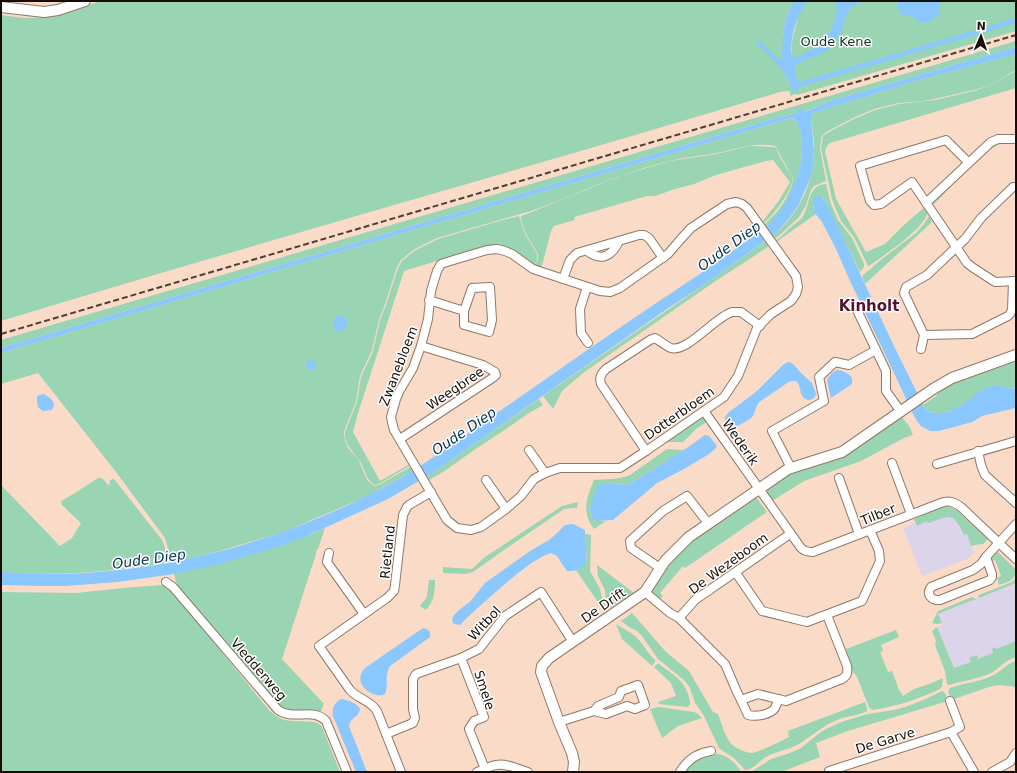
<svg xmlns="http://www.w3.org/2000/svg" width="1017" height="773" viewBox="0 0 1017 773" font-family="'DejaVu Sans',sans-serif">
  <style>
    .education { fill: #dbd4ea }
    .green { fill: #99d4b3 }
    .water { fill: #89c7fe }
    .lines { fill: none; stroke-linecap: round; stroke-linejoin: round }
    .minor-casing { stroke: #927765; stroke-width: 10 }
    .tertiary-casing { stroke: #927765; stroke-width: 12 }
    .minor { stroke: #fff; stroke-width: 8 }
    .tertiary { stroke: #fff; stroke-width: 10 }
    .rail { stroke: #4e3f35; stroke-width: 2; stroke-dasharray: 6 3; stroke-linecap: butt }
    .labels { text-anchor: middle; stroke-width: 3; stroke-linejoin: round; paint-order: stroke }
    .park-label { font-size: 13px; fill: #113524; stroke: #fff }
    .street-label { font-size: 13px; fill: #160d06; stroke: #fff }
    .water-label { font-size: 14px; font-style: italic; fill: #023456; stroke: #fff }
    .quarter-label { font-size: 15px; font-weight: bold; fill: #56132b; stroke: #fff }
  </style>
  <rect width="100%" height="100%" fill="#f9dbc7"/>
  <g class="education">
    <path d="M947,517L953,518L956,521L959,525L962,532L967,534L974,552L969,558L922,576L903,528L915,523L917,525L927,521L936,520Z"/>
    <path d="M1016,583V641L996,649H992L993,653L978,659L969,658L971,662L954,668L937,627L943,625L938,614Z"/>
  </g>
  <g class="green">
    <path d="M101,1H794L785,20L783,38V57L781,59H779L758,41L756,43L776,61L781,68L791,86L792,41L797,22L799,1H1016V31L797,95L796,94L790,96V91L780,92C521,170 260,242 1,321V15C11,16 21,18 32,18C54,17 80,8 101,1Z"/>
    <path d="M1016,41V47L830,101L804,112L798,111V113L783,116L1,348V340Z"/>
    <path d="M1016,54V70L991,85L974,90L934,99L923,101L899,103L874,109L853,118L826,132L822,136L821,139L820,149L826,181L814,186L811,190L806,205L799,217L781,234L774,239L772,236C797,218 814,183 814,152C815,141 812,129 811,118V115L813,113L916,81Z"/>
    <path d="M1016,71V88L830,143L827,146L825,151L836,199L866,252L885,244L905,224L925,207L928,211C925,229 884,255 869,266H868L854,237L841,221L835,207L832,199L821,148L823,136L827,133L854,119L875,110L899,104L935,100L974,91L991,85Z"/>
    <path d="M791,118C799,120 800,128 801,136C806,165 791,210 766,228L764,225C768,221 772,217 776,213C784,203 792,190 793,178L783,160L776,147L775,146C755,142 737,149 717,153C701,156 685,157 669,161C634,170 601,182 568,197C556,202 544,206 531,211L437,238L413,250L401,260L397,267L385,304L379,320L372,350L360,376L356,402L346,426L344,432L345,441L348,448L358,459L367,480L374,486L379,485L412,466L414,470L366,497L281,533L209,554L172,563L165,538L116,472L38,373L1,384V353L228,285Z"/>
    <path d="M1016,141V144H1000L992,148L969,168L932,206V202L994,143Z"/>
    <path d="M749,146L774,147L776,148C778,153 780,158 783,162C785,167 789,171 792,176C796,187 772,217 763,224L762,222L778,202L790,182L773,160L766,161L716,175L694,184L675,189L655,196H647L588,213L574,217L575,220L554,226L551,231L541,269L535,266L538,258V254L526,234L521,220V216L532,212L607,181L626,174L670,161L717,154Z"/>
    <path d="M826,184L831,204L838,220L852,238L864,264V267L860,272L823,198L814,199C812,205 813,210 816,214L776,242L775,241C781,237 785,233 790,228C793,225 798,222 802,218C811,205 807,185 826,184Z"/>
    <path d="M519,216L525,234L537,254V258L535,266L507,248L440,260L404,271L359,410L353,432L380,481L410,464L411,465L379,484L375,485L373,484L368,479L361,463L347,444L345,438V432L357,402L361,377L373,351L380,320L386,305L398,268L402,261L414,251L438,239L496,222Z"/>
    <path d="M929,216L932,222L865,284L862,276L882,259L916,233L924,224Z"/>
    <path d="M765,241L769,246L742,264L717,280L583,373L562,391L553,409L543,396L708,282Z"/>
    <path d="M1016,358V389L1008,387L982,390L967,402L956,409L939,414L928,411L925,409L923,405L936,396L943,388L954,382Z"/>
    <path d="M539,399L543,405L529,413L503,431L477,448L443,472L429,480L427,476L440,468Z"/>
    <path d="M901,416L909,426L913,435L904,438L861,461L804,481L772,501L767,494L768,488L785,476L796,471Z"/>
    <path d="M703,417L708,421L696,429L683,442H663Z"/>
    <path d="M667,449L684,450L633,482L627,485L603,483L590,509L592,518L596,521H606L594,529C591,525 588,520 587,515C584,503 590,490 594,480C606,479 618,480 630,475Z"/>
    <path d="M98,478H102L109,486L110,480L114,479L162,540L166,551L168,563C113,571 57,577 1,572V485L60,546L72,538L81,523L62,505L61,501L75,493Z"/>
    <path d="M751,497H756L767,512L685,568L683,566L660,593L663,596L659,600C655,596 651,593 653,587L682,548Z"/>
    <path d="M578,502L577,508H572L564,509L501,552L473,572L465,574L443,573V567L472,569L485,557L562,506Z"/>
    <path d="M943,507C948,506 952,507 956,510L988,539L983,544L975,545L971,546L967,534L964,535L959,525L953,518L947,517L943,518L928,523L927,521L917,526L914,519Z"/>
    <path d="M325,528L318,549L316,551V554L282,659L324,704L320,713L296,712L283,709L275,703L177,586L174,574L307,536Z"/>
    <path d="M585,534L591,535L590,571L600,589L603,601L607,609L604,611L576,570L580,569L587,558Z"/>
    <path d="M997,552L999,553L1016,570V575L1010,581L999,585L997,578L1001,576L995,560L990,561C991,556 992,554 997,552Z"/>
    <path d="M597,565L634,593L611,607L606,599L605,590L598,576Z"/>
    <path d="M1016,578V583L979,598L978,596L979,595L1012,582Z"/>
    <path d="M429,580H435C435,591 434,602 426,610L420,606L427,597Z"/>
    <path d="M163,585L171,590L180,601L268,709L276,716L284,720L293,721L314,722L318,723L322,727L340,772H1V592L76,593L134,587Z"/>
    <path d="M972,597L976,599L938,614L942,623L937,624L932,623L938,611Z"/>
    <path d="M632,613L666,652L689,671L713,712L718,714C721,722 724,733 729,741C733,747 743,752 751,753C758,753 781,741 789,737L788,731L865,702L867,708V711C858,716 846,716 837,720C822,726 811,737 797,745C788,750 777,751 768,756C760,759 754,770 745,770L734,758L723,751L719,748L703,714L695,703L690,688L685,681L658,659L642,636L637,631L629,627L621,621Z"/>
    <path d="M616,624C623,629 631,632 637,638C644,645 648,654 655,660V662L652,666L622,639Z"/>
    <path d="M937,627L954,668L971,662L969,658L977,655L978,659L993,653L992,649L995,647L996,649L1016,641V657C1005,660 999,669 989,674C977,679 962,681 949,685L947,684L945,671L935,645L936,641L932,631Z"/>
    <path d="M896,630L899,637L881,645L883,651L880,652L888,672L892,671L899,690L903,696L914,689L932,683L943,678L942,686L940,689C916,700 898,706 872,710L869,707L857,677L855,674L851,672L852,667L846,649Z"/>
    <path d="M1016,661V687L999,685L989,687L951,700L948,691L950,688C964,683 979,682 992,676C1001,672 1007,663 1016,661Z"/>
    <path d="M657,664H659C673,675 684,679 689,697C690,702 691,703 689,706L687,707L659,704L658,702L676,696L671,683L654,667Z"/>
    <path d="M942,691L945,693L948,701L848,731L816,743L820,757L781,772H751L771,759L790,753L801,748L821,732L828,728L844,721L868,714L894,710L905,707L926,699Z"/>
    <path d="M659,707L694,712L698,714L702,718L678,726L662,738L650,709Z"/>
    <path d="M711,753C724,753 735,761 741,772H683L691,762H693L703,758L705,755Z"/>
  </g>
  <g class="water">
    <path d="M794,1H807C797,16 789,38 792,56L794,58H796C815,48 826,44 834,22C835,20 837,16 837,13C837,10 835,5 835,1H865C860,3 855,4 851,8C845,14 844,23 841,31C838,37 834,44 829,49C819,57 806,58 795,65C794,69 796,79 798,82H800L1016,18V23L799,87V89L792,91L791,86L781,68L775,61L756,43L758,40L779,59H781L782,57L783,38L785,20Z"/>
    <path d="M899,1H940V11L933,20L923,23L911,16L904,15L898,10V3Z"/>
    <path d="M1016,47V54L916,81L813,113L811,115V118L814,151L813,167L810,179L798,206L788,220L777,232L708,282L667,309L440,468L412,485L388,499L307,536L277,547L219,564L174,574L117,582L66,586H40L1,585V572C126,582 254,552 365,497C415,473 459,439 504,408C551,376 598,342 646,310C666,296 687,283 707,269C728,255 747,240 767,227C790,203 806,170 801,136C800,130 799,124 795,119L791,118L228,285L1,353V348L783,116L798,113V110L803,109L805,112L830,101Z"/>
    <path d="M820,196L825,201L839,229L893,344L925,409C941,420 960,407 973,397C976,394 981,390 985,388C994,384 1007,387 1016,389V408L982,416L972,422L939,431H930L921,426L917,421L912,412L895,375L850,281L836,249L822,222L814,212L813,202L815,197Z"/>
    <path d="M341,315L346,318C348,323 347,326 344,330L339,331L335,330C334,324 333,321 336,316Z"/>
    <circle cx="311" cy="365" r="5"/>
    <path d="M789,362L792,363L795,366L801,373L812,383L816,394C815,399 808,403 803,397C798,390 802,376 787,383L758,403L753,416L750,419L734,428L731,427L725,421V417L728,413L757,391L784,364Z"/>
    <path d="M838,370C846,372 854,375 852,384L831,398L827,380C829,376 833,371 838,370Z"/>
    <path d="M43,394C50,397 57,402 52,410L43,411L38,407L37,402V396Z"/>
    <path d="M705,435L709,436L717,446L715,449L709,454L684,469L657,483L613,520L596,521L592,518L590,509L597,487L603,483L627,485L633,482L684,450Z"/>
    <path d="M573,524L585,530V534C586,551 593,572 567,571L557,556L551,553C530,560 507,583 490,597C480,606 469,615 460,625L454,624L452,621L453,616L460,609L470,602L485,583L530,551L549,540L556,534L565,525Z"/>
    <path d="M423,628C428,629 431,631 430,637L390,666C384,675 389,685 385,694C375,700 350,684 365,668Z"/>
    <path d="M341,699C348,700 357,703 360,709C359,717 350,718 349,726L367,772H356L333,716C332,708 334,703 341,699Z"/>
  </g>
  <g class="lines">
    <g class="minor-casing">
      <g id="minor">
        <path d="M968,162L946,140L860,166L870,201L874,205L881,204L912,182L967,263L972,267L995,282L1016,281"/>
        <path d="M736,202L742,204L747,208L796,276L798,287L796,294L791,301L771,314L757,328L738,376L724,397L646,451L620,468H560L545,473L534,479L521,496L506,509L481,527L471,530L457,528L447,520L394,430L392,422L391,417L396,399L400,390L413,368L421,346L428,319L431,291L437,271L441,264L447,262L487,250L497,249L505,251L512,254L533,269L600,291L610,292L620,288L668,254L680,240L691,228L727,204Z"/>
        <path d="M926,203L991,142L998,139H1016"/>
        <path d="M587,251C602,262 612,256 619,241"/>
        <path d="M563,279L570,260L577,253L639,235H644L649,238L663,258"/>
        <path d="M1013,281L1012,310L1010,314L1008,316L972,334L924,335L904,293L906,287L927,275L965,239L981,218L1013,187H1016"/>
        <path d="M490,287L492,320L489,332L464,325V311L472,288Z"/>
        <path d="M587,287L580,309L581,333L588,343"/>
        <path d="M429,300L464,311"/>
        <path d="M856,308L886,371V391L901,412"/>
        <path d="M921,349L924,335"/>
        <path d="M704,411L801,548C804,551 808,552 813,552L941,503C949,500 954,502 961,507L1016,559"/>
        <path d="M400,439L494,377L496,375L495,372L483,365L421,346"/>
        <path d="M529,450L545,473"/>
        <path d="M646,451L601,384C599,377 601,374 606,369L650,340L655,338C660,341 666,346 671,348C687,353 715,317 732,312C735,312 738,312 741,312L760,326"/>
        <path d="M978,451L981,465L985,475L1016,503"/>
        <path d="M892,463L911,514"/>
        <path d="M937,464L1016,441"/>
        <path d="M791,468L772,431L824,401L819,377L835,362L849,365L876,350"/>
        <path d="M839,478L859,534"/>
        <path d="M486,480L506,509"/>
        <path d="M329,553L327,562L364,614"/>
        <path d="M986,557L992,574V577L990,580L940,600C931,601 926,594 931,587L973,570L981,564Z"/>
        <path d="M986,557L1016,524"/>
        <path d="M660,568L631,548L630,541L663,511L687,496L708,523"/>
        <path d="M736,573L762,611L807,622L862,601L880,561L879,551L870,530"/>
        <path d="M166,582L173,587L278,710C294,721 313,707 326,721L347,772"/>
        <path d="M645,592L670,613L679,618L695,600L790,534"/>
        <path d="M679,618L725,664L737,692L741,700L758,694L786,701L842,679C847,676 848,673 847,666L827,615"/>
        <path d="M461,658L484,717L474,721L469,729L485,769"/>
        <path d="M741,700L748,715C756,717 770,715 775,708C776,705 778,702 779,699"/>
        <path d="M950,701L960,727L951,732"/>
        <path d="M559,722L594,711L606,714L627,706L635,709L645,705L638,685L621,691L619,697L598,706L594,711"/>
        <path d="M386,734L413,723L415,718L413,709V679L416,674L461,658L479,649L505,616L541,592L573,642"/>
        <path d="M401,772L377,711C370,700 358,699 350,690L319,646L387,598L394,591L395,585L403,515L407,507L409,505L431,492"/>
        <path d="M477,772C483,770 490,766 496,765C507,763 518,769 528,772"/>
        <path d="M680,772C687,760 697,753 711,751"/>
        <path d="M829,772V771L951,732L974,772"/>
        <path d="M992,772L1010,762L1016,753"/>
      </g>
    </g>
    <g class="tertiary-casing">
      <g id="tertiary">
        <path d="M1,7L44,12L58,10L85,1"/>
        <path d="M573,772L574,762L572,753L559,722L541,672L542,666L549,658L645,592L665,561L689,537L788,469L842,452L933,389L952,378L1016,355"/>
      </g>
    </g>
    <use href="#minor" class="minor"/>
    <use href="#tertiary" class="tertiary"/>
    <path class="rail" d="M1,334L1016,35"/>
  </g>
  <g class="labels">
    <g class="park-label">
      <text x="836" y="46">Oude Kene</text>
    </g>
    <g class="street-label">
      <text transform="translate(398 366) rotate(-69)" y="5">Zwanebloem</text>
      <text transform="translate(455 388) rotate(-34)" y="5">Weegbree</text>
      <text transform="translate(679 413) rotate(-35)" y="5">Dotterbloem</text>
      <text transform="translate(741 442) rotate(55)" y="5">Wederik</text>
      <text transform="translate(878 514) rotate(-22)" y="5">Tilber</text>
      <text transform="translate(387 552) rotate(-84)" y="5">Rietland</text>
      <text transform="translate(728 563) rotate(-36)" y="5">De Wezeboom</text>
      <text transform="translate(603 605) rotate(-35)" y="5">De Drift</text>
      <text transform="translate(484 623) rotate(-47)" y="5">Witbol</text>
      <text transform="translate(259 669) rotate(49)" y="5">Vledderweg</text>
      <text transform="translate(485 690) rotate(72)" y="5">Smele</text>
      <text transform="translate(885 740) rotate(-17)" y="5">De Garve</text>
    </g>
    <g class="water-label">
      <text transform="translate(729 246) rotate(-36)" y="5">Oude Diep</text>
      <text transform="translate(464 431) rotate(-34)" y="5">Oude Diep</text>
      <text transform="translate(149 559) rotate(-8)" y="5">Oude Diep</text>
    </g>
    <g class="quarter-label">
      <text x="869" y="311">Kinholt</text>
    </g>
  </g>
  <rect width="1017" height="773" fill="none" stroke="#160d06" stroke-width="4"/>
  <g transform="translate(981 36) rotate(2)" stroke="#ffffff" stroke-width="3" paint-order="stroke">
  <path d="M0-3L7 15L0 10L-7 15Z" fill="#160d06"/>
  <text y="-6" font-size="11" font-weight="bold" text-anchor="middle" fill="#160d06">N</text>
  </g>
</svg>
